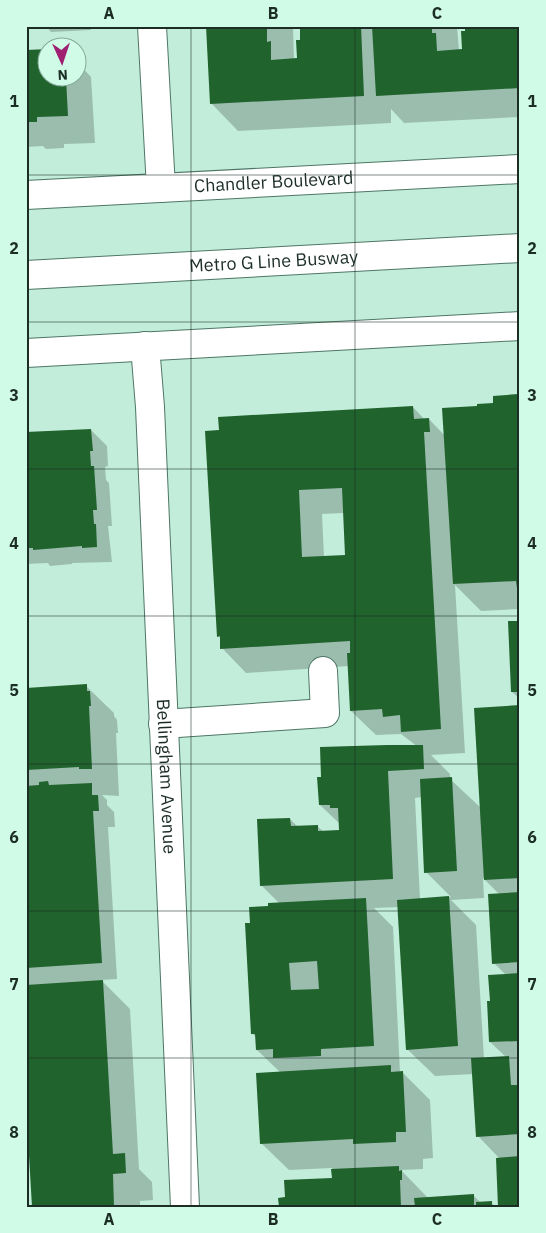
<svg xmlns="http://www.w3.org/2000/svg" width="546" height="1233" viewBox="0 0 546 1233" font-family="'IBM Plex Sans',sans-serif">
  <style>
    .shadow { fill: #0003; fill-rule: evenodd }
    .building { fill: #21632d; fill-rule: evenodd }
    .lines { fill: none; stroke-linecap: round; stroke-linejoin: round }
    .minor-casing { stroke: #4e7666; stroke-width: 30 }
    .minor { stroke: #fff; stroke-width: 28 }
    .grid { fill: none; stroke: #1c2d26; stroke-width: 1; stroke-opacity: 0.55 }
    .labels { text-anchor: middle; stroke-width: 5; stroke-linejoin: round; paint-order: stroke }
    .street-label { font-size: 18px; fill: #1c2d26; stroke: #cffbe7 }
    .neatline { fill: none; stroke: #1c2d26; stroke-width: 2 }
    .grid-label { font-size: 16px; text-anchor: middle; font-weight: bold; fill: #1c2d26 }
  </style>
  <rect width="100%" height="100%" fill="#c2edda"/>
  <g class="shadow">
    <path d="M26,26H91V30L51,32L46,26Z"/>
    <path d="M207,26H293L294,60H299L302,41L301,26H457L459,51L520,26V117L404,123L391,109V123L238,131L211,103Z"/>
    <path d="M26,51L48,78H78V63L91,77L95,143L64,144V148L46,149L43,146L26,147Z"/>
    <path d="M518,396L520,397V609L481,611L455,585L465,753L431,755L450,774V779L481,808L520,706V1207L500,1159L478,1136L474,1074L435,1076L407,1049L399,907L374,908L393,927L400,1073L402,1072L430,1100L433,1158L423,1159V1169L401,1170L428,1198L473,1195L481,1203L491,1202L495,1207H280L286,1199L333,1179L332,1168L289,1170L261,1143L281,1073L257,1050V1038L252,1033L251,924L270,907L280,904L262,886L258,821L290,819L298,827L317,826L324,832H340V824L320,805L418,747L401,734L376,735L351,711L349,666L246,673L222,648L221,639L218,636L206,432L413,407L425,420L429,419L445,436L479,407L494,404ZM344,513L346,556L324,557L322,514ZM422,797L426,872L451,897L420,899L415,798ZM483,878L500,895L494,963L506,975L491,1002L490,1042L506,1057L484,1059L476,925L451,900L484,898Z"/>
    <path d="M91,430L107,446L108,466L105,467L106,480L109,483L112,526H108L112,562L72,563V564L50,566L48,563L26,564V434Z"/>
    <path d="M520,622V699L512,692Z"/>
    <path d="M86,686L114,713V716L117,720L118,733H116L119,796L102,795L107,800V805L114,812L115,827H108L117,979L101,980L130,1009L139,1169L152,1182L153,1200L140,1201V1207H33L26,1087V689Z"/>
  </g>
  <g class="building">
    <path d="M206,26H267V42L271,41V60L297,58L296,40H300V26H361L364,96L210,104Z"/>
    <path d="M372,26H432V33H436L437,51L462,49L461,31H465V26H520V88L376,96Z"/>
    <path d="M48,49V78H66L68,116L37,117V122H26V50Z"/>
    <path d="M518,394L520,400V588H517L516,581L453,584L442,408L477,406V404L493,403V396Z"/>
    <path d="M413,406L414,419L429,418L430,432H424L441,729L401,732L400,715L383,717L382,709L350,711L347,653H350V641L220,649V636L217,637L205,431L219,430L218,417ZM342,488L345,555L302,557L299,490Z"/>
    <path d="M91,429L93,451H90L91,466H94L97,510H93L94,524H96L97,547L82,548V546L33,550V548H26V432Z"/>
    <path d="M508,621H520V692H511Z"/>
    <path d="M87,684V691H90L91,706H89L92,769H79V767L26,770V688Z"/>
    <path d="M520,705V878L484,880L474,708Z"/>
    <path d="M387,745H423L424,769L388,771L393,879L260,886L257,819L290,818L291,826L318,825V831L339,830L338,808H330V805H319L317,777H321L320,747Z"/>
    <path d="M452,777L457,871L424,873L420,779Z"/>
    <path d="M48,781L49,785L92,783V795H98L99,811H93L102,963L26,968V786L39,785V782Z"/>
    <path d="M520,892V962L492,964L488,894Z"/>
    <path d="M449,896L458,1046L406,1050L397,900Z"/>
    <path d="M366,898L374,1046L321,1049V1056L273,1058V1049L256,1050L255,1034H251L245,923H250L249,907L268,906V903ZM317,961L319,989L291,990L289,963Z"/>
    <path d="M520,973V1041L489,1042L487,1001H490L488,975Z"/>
    <path d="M103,980L113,1154L125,1153L126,1173L113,1174L114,1207H32L26,1104V985Z"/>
    <path d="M509,1056L511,1085H520V1134L476,1137L471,1058Z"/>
    <path d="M391,1065V1072L403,1071L406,1132H396V1142L353,1144V1139L260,1144L256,1073Z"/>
    <path d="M520,1156V1207H498L496,1158Z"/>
    <path d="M399,1166V1171L402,1170V1180H400L401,1207H279L278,1198L285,1197L284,1180L332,1178L331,1169Z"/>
    <path d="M474,1194V1207H415L414,1198Z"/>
    <path d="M492,1201V1207H476V1202Z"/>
  </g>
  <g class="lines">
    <g class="minor-casing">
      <g id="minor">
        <path d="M152,26L161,188"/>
        <path id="s1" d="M26,195L520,169"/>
        <path id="s2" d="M26,275L520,248"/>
        <path id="s3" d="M145,346L150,407L185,1207"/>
        <path d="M26,353L520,326"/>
        <path d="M163,724L325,713L323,671"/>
      </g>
    </g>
    <use href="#minor" class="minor"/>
  </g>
  <path class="grid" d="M191,26V1207M355,26V1207M26,175H520M26,322H520M26,469H520M26,616H520M26,764H520M26,911H520M26,1058H520"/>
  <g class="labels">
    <g class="street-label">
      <text dy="6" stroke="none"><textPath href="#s1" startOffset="248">Chandler Boulevard</textPath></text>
      <text dy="6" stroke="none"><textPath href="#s2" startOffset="248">Metro G Line Busway</textPath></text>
      <text dy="6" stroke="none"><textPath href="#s3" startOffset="431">Bellingham Avenue</textPath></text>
    </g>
  </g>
  <rect width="546" height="1233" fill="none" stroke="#cffbe7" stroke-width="55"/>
  <g transform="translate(62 62) rotate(177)"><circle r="24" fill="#cffbe7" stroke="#87a99a"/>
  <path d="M0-4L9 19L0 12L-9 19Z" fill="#9f1f71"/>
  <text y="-8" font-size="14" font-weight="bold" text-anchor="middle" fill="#1c2d26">N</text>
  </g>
  <rect x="28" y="28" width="490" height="1178" class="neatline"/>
  <g class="grid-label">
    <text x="109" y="19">A</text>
    <text x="273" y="19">B</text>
    <text x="437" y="19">C</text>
    <text x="14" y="107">1</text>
    <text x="532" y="107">1</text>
    <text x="14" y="254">2</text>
    <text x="532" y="254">2</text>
    <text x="14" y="401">3</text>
    <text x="532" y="401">3</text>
    <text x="14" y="549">4</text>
    <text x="532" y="549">4</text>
    <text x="14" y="696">5</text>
    <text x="532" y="696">5</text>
    <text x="14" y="843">6</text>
    <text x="532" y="843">6</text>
    <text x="14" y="990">7</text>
    <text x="532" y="990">7</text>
    <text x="14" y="1138">8</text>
    <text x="532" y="1138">8</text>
    <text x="109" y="1225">A</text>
    <text x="273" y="1225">B</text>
    <text x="437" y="1225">C</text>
  </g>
</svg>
